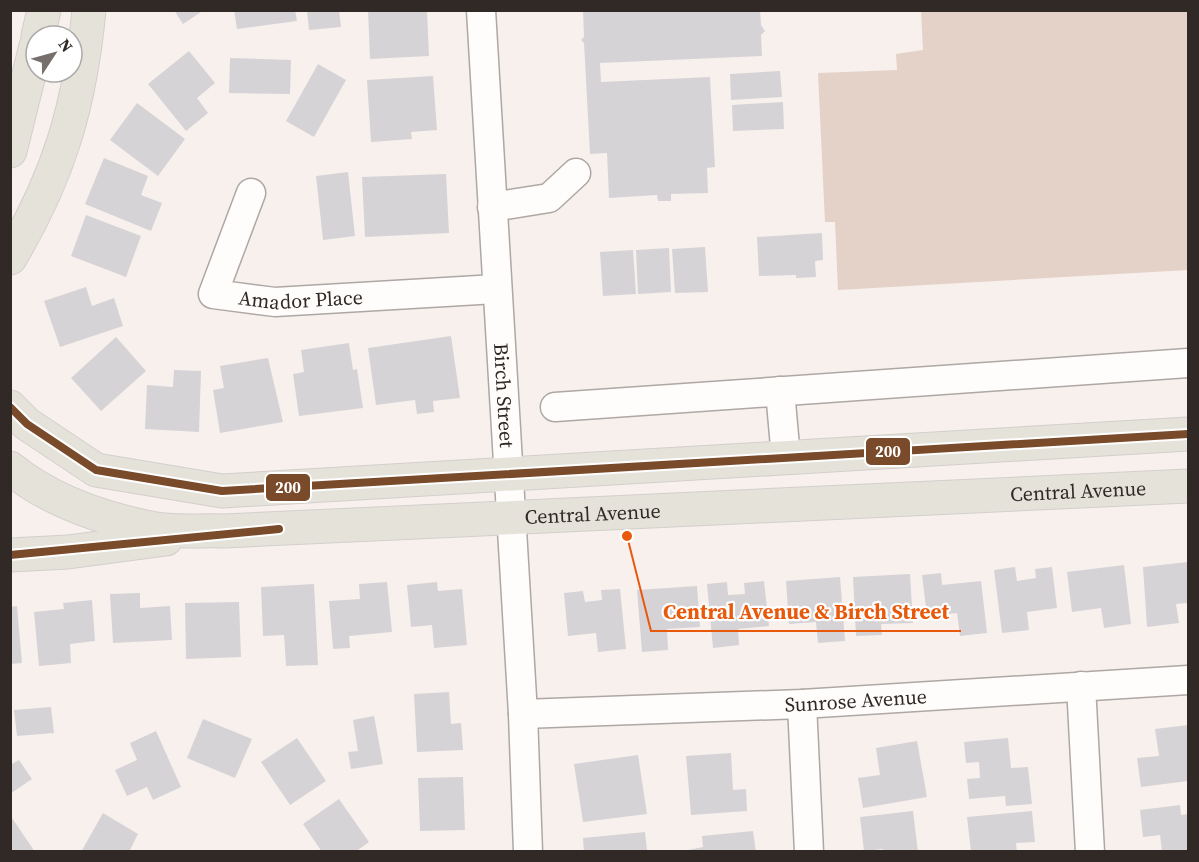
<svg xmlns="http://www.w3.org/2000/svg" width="1199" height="862" viewBox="0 0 1199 862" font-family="'Source Serif 4',serif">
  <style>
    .green { fill: #e4d2c9 }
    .building { fill: #d6d3d7 }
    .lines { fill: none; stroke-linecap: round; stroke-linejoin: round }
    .minor-casing { stroke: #aea7a3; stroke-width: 31 }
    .major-casing { stroke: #d3cfcc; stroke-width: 35 }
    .minor { stroke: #fefdfc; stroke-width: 28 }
    .major { stroke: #e5e2da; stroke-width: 33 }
    .bus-1-casing { stroke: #fff; stroke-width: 12 }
    .bus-1 { stroke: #7a4b2a; stroke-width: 8 }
    .labels { text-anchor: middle; stroke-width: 4.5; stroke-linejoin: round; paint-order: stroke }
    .street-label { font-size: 20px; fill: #302925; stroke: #fff }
    .leader { fill: none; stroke: #e8590c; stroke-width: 2 }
    .callout-dot { fill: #e8590c; stroke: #fff; stroke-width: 2 }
    .callout-label { font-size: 21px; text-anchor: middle; font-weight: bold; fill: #e8590c; stroke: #fff; stroke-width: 4.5; stroke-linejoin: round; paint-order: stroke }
    .line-badge { stroke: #fff; stroke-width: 2 }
    .badge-label { font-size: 16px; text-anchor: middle; font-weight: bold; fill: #fff }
  </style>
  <rect width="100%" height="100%" fill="#f8f0ec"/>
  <path class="green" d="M921,11H1188V270L838,290L835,222H825L818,73L897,70L896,54L923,50Z"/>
  <g class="building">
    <path d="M174,10H204L183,24Z"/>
    <path d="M234,10H295L297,21L237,29Z"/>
    <path d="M307,10H339L341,27L309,30Z"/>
    <path d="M368,10H427L429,56L370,59Z"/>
    <path d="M583,10H760L761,25L765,31L761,35L762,56L600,63L601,82L710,77L715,167L707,168L708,193L671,194V201H658L657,195L609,198L607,153L590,154L584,43L581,40L584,37Z"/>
    <path d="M189,51L215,83L197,98L208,113L186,131L148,84Z"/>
    <path d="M230,58L291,60L290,94L229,93Z"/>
    <path d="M318,64L346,80L314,137L286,121Z"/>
    <path d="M780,71L782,97L731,100L730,74Z"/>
    <path d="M433,76L437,130L411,132L412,139L371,142L367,80Z"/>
    <path d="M783,102L784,129L733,131L732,105Z"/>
    <path d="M137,103L185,139L158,176L110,140Z"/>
    <path d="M104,158L148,176L141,195L162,203L151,231L85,204Z"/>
    <path d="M348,172L355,236L323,240L316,176Z"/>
    <path d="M446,174L449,233L365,237L362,177Z"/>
    <path d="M86,215L141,236L126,277L71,256Z"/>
    <path d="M822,233L823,260L815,261L816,277L796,278V275L759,276L757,237Z"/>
    <path d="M705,247L708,292L675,293L672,249Z"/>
    <path d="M669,248L671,292L638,294L636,250Z"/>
    <path d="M633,250L636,294L603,296L600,252Z"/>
    <path d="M86,287L92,306L114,298L123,326L60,347L44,301Z"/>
    <path d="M451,336L460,398L433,401L434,412L417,414L415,400L376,405L368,348Z"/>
    <path d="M116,337L146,371L101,411L71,378Z"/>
    <path d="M349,343L353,370L357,369L363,408L299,416L293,374L304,372L301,350Z"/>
    <path d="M268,358L283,422L220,433L213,390L224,388L220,366Z"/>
    <path d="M174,370L201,371L199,432L145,429L147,385L173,387Z"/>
    <path d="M1188,562V603L1176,604L1179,623L1147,627L1143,567Z"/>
    <path d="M1124,565L1131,624L1104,628L1101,608L1072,612L1067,572Z"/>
    <path d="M1015,567L1017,581L1036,578L1035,569L1052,567L1057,608L1027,612L1029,630L1002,633L994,570Z"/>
    <path d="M941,573L942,585L981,581L987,633L960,636L957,613L927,616L922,575Z"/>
    <path d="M910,574L913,623L881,624L882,635L856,636L853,577Z"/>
    <path d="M840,577L845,641L818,643L816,622L789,624L786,581Z"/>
    <path d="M764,581L769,626L738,629L739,645L713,648L707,584L727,582L728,595L745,594L744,583Z"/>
    <path d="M387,582L392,632L349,636L350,648L333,649L329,601L360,599L359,584Z"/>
    <path d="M437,582L438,591L462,589L467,645L434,648L432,625L411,627L407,585Z"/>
    <path d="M314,584L318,665L286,666L284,635L263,636L261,587Z"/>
    <path d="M697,586L700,627L667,629L668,650L642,652L637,590Z"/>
    <path d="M620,589L626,649L598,652L596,633L568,636L564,593L583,591L585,602L602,600L601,590Z"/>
    <path d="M140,593V608L170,606L172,640L113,643L110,594Z"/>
    <path d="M92,600L95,641L70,644L71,663L39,666L34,612L64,609L63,603Z"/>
    <path d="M239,602L241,657L186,659L185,603Z"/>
    <path d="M17,606L22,663L10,664V607Z"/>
    <path d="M449,692L451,724L461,723L463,750L417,752L414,694Z"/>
    <path d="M51,707L54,733L17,736L14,710Z"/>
    <path d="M374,716L383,764L351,769L348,752L358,751L353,720Z"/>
    <path d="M203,719L252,739L235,778L187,758Z"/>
    <path d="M1188,725V781L1141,787L1137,758L1159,756L1155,729Z"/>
    <path d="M156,731L181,787L153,800L147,787L127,796L115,770L137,760L130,743Z"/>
    <path d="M297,738L326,781L290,805L261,762Z"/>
    <path d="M1008,738L1011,768L1028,767L1032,804L1006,806L1005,796L969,799L967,779L980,778L979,762L966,763L964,742Z"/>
    <path d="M917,741L927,797L863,808L858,778L880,775L876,748Z"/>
    <path d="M731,753L733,790L746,789L747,811L691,815L686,756Z"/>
    <path d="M638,755L647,814L583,822L574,764Z"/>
    <path d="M19,760L32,779L10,794V765Z"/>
    <path d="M463,777L465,830L420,831L418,778Z"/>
    <path d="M339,799L369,842L355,852H322L303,824Z"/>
    <path d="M1180,805L1181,815L1188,814V852H1162L1160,835L1143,837L1140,810Z"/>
    <path d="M913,811L918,852H884L883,849L864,851L860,817Z"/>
    <path d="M1032,811L1035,842L1016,843L1017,852H971L967,817Z"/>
    <path d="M103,813L138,834L129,852H81Z"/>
    <path d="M12,818L35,852H10Z"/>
    <path d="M753,831L756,852H678L703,847L702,836Z"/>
    <path d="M645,832L647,851L584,852L583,838Z"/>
  </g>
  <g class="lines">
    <g class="minor-casing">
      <g id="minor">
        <path id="s1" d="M481,10L523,714L528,852"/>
        <path id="s2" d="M251,193L213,294L275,302L496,289"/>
        <path d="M492,207L549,198L576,173"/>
        <path d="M780,391L786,458"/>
        <path d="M555,407L1188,363"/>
        <path d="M1081,686L1090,852"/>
        <path d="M802,704L809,852"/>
        <path id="s3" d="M523,714L802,704L1188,680"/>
      </g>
    </g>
    <g class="major-casing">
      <g id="major">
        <path d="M38,36L44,10"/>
        <path d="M10,151L36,46"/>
        <path d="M10,258C59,176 80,105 89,10"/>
        <path d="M10,407L27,424L96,470L222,491L1188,434"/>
        <path id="s4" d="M10,468C49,500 101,518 150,528C173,533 200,530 224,531L1188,486"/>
        <path d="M10,555L68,552L166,539"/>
      </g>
    </g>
    <use href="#minor" class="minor"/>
    <use href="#major" class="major"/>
    <g class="bus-1-casing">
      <g id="bus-1">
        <path d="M10,407L27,424L96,470L222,491L1188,434"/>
        <path d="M10,555L279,529"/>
      </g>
    </g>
    <use href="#bus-1" class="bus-1"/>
  </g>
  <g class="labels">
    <g class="street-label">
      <text dy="7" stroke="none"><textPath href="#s2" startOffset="196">Amador Place</textPath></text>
      <text dy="7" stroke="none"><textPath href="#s1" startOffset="386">Birch Street</textPath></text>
      <text dy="7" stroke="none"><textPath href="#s4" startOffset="1083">Central Avenue</textPath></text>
      <text dy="7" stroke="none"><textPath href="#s4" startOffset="597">Central Avenue</textPath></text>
      <text dy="7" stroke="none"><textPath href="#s3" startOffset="333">Sunrose Avenue</textPath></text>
    </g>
  </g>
  <path class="leader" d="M627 536L651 631H961"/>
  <circle class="callout-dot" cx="627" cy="536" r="6"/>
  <g class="callout-label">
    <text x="806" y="619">Central Avenue &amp; Birch Street</text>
  </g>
  <g class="line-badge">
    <rect x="865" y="437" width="46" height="29" rx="6" fill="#7a4b2a"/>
    <rect x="265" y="473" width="46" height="29" rx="6" fill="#7a4b2a"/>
  </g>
  <g class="badge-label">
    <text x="888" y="457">200</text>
    <text x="288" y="493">200</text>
  </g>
  <rect width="1199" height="862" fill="none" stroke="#302925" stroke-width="24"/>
  <g transform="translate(54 54) rotate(54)"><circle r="28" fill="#ffffff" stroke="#aca9a8" stroke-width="1.5"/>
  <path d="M0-4.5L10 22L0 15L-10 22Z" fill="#766f6b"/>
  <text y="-9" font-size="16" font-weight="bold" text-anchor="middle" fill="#302925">N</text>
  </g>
</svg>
